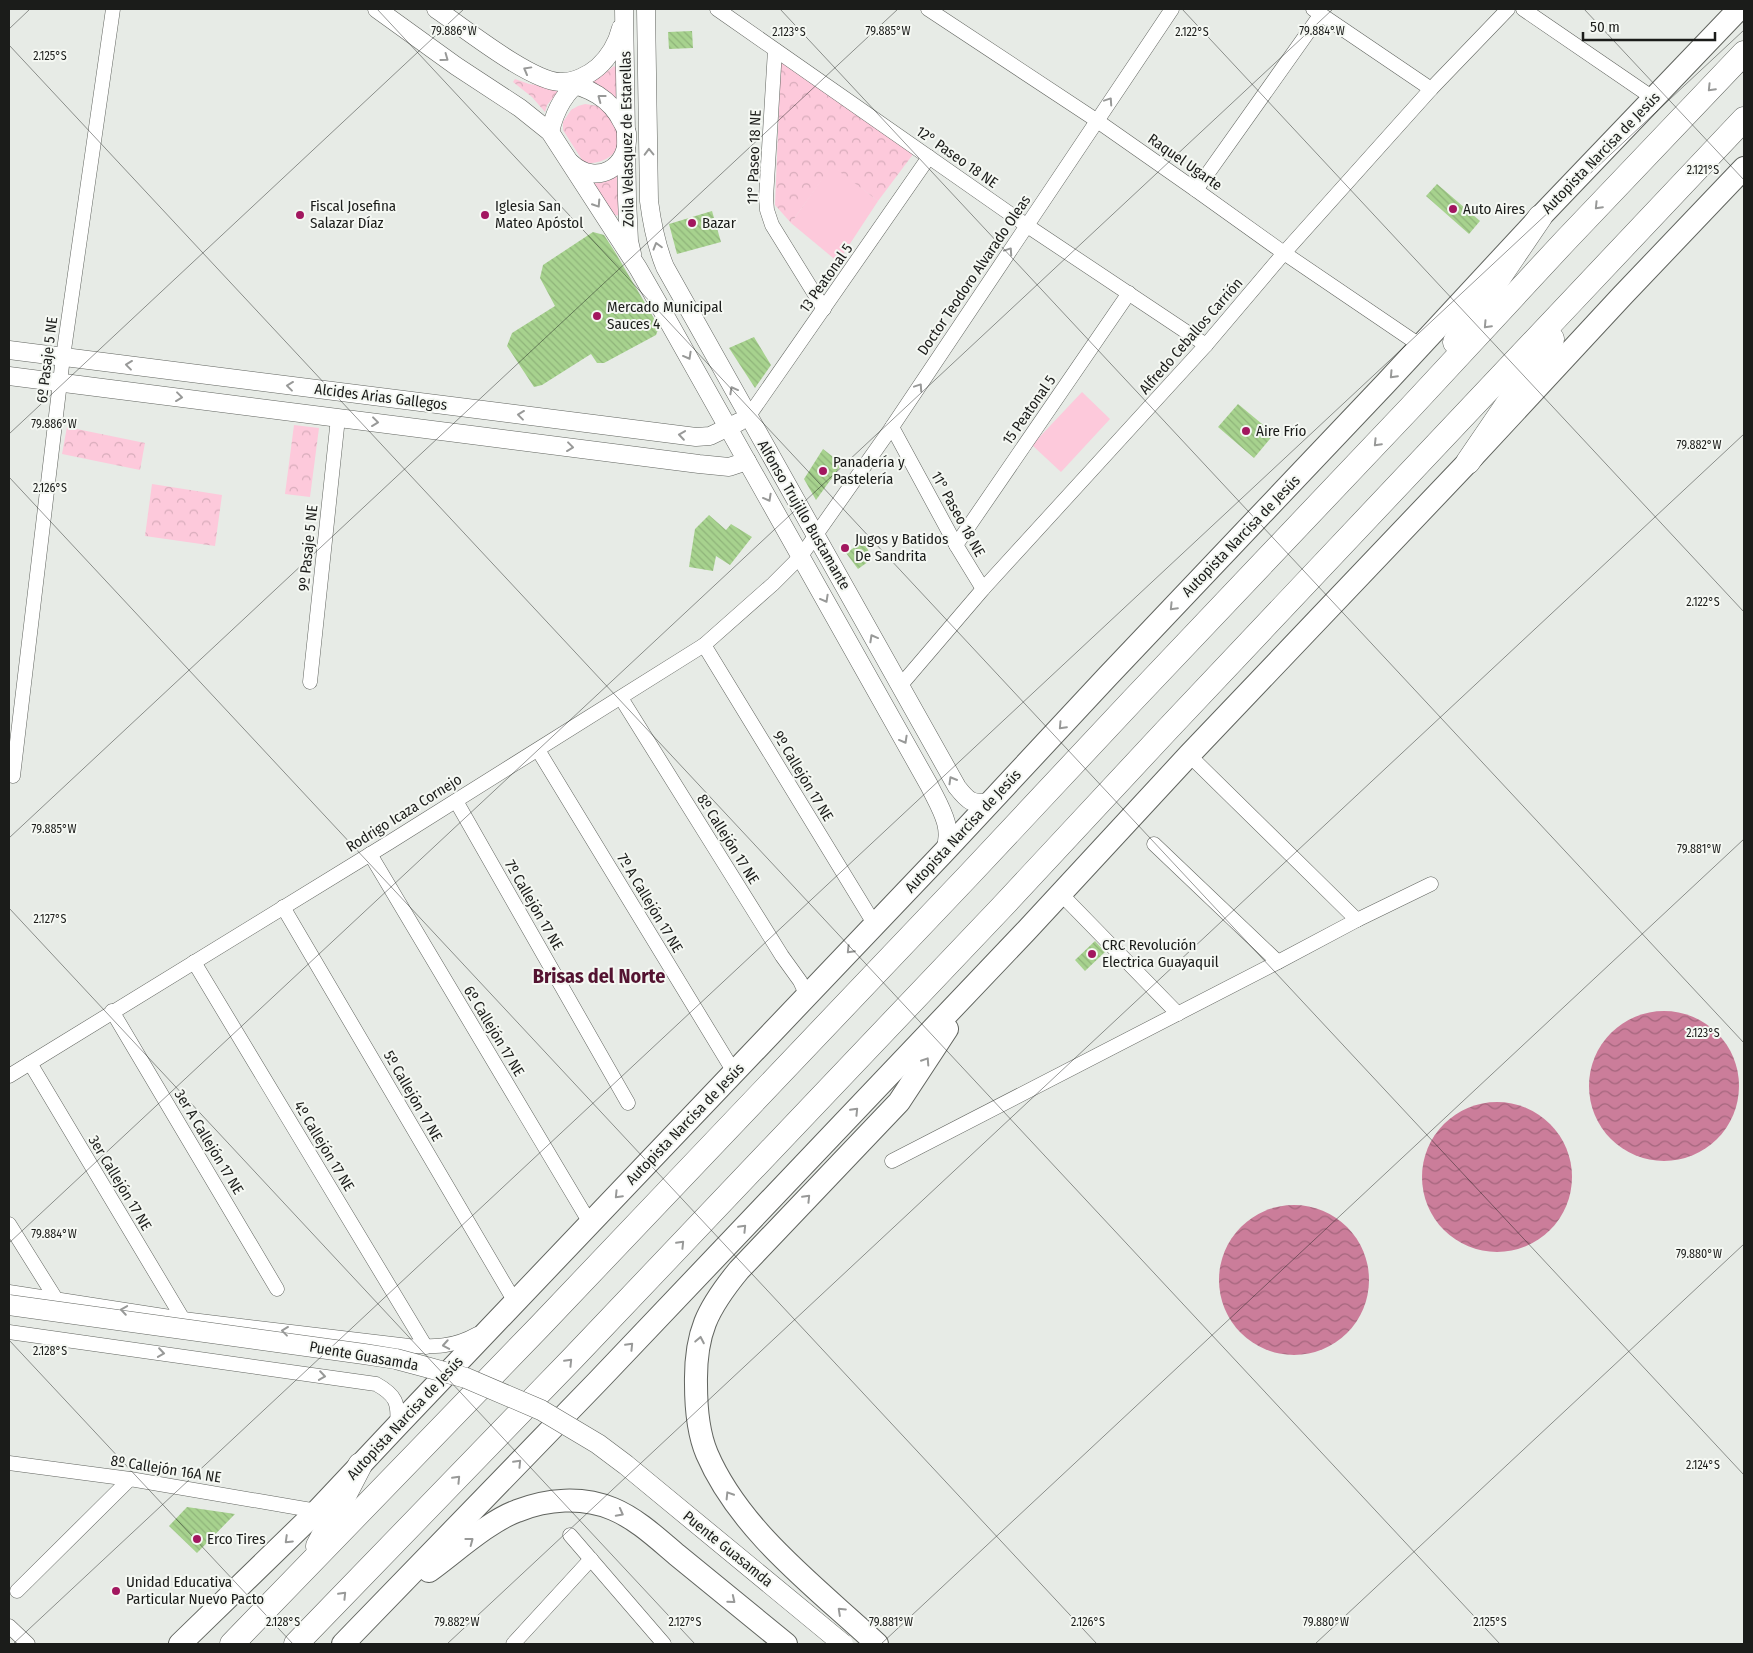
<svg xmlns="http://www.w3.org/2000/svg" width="1753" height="1653" viewBox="0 0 1753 1653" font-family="'Fira Sans Condensed',sans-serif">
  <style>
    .grass { fill: #fdc9db }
    .park { fill: url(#park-crowns) }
    .water { fill: url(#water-waves) }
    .building { fill: url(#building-back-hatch) }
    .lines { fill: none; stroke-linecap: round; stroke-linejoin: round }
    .minor-casing { stroke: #61645f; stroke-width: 15 }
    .tertiary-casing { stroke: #61645f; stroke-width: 19 }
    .primary-casing { stroke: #61645f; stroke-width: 24 }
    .trunk-casing { stroke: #61645f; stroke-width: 25 }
    .minor { stroke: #fff; stroke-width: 14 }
    .tertiary { stroke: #fff; stroke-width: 18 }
    .primary { stroke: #fff; stroke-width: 22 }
    .trunk { stroke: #fff; stroke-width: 24 }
    .secondary-bridge-casing { stroke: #61645f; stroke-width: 21; stroke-linecap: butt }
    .secondary-bridge { stroke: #fff; stroke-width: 20 }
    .oneway { stroke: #989998 }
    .ticks { fill: none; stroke: #1b1c1a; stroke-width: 1; stroke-opacity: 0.45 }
    .poi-dot { fill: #a2175f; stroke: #f5f8f3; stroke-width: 2 }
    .labels { text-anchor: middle; stroke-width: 4; stroke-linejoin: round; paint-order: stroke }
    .street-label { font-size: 15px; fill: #1b1c1a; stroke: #f5f8f3 }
    .poi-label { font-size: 15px; fill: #1b1c1a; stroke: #f5f8f3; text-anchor: start }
    .district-label { font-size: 20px; font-weight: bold; fill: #541331; stroke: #f5f8f3 }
    .ticks-label { font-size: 12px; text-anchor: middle; fill: #1b1c1a; stroke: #f5f8f3; stroke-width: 4; stroke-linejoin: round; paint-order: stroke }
  </style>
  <defs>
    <pattern id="park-crowns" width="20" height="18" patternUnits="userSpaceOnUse" patternTransform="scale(1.25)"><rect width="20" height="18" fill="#fdc9db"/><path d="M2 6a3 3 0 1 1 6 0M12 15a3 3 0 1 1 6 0" fill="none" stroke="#d8acbb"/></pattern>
    <pattern id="water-waves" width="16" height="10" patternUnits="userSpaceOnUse" patternTransform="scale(1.25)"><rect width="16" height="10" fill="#cb7d9a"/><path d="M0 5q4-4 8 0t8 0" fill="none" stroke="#a4667d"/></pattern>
    <pattern id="building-back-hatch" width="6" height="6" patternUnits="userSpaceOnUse" patternTransform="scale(1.25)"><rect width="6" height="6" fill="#a7d28e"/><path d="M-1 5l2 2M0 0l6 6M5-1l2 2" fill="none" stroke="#8fb47a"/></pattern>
  </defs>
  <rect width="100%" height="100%" fill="#e7ebe6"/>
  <g class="grass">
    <path d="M832,165L878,201L838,262L791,223Z"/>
    <path d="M1082,392L1110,419L1061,472L1032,445Z"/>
  </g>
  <g class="park">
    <path d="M781,60L917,149L878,201L832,166L791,223L775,205Z"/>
    <path d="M614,66L617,68L616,99L590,81L603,75Z"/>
    <path d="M515,79L529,84L558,88L559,91L547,105L545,112L532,97L513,82Z"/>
    <path d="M585,104C590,105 595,105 600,107C606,111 609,116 613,122C614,125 617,129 618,132C624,154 602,165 584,163L563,130V122L571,110L578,106Z"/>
    <path d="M618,173L619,215L612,216L592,182C604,184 609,181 618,173Z"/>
    <path d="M294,425L319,428L310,497L285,494Z"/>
    <path d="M67,427L145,443L140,470L62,454Z"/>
    <path d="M152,484L222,495L215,546L145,536Z"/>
  </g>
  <g class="water">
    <circle cx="1664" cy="1086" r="75"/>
    <circle cx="1497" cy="1177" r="75"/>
    <circle cx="1294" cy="1280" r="75"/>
  </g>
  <g class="building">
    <path d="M692,31L693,48L669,49L668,32Z"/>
    <path d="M1437,184L1480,221L1469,234L1426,196Z"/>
    <path d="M712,211L721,242L677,254L669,224Z"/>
    <path d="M593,232L604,235L615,252L659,327L656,335L604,363H597L591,354L542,385L534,387L507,346L512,333L555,306L540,278L543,265Z"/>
    <path d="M754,337L771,365L755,388L729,348Z"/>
    <path d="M1238,404L1274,434L1254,458L1218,427Z"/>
    <path d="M823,449L842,464L816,500L804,479Z"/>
    <path d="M709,515L726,530L731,524L752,537L730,565L716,556L713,571L689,567L695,529Z"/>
    <path d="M864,541L872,559L858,569L846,553Z"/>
    <path d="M1095,941L1105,952L1085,971L1075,960Z"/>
    <path d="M187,1507L235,1514L197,1553L169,1526Z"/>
  </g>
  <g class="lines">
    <g class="minor-casing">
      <g id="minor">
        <path d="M717,9L1026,225L1206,345"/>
        <path d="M928,9L1096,120L1196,190L1284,253L1421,346"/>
        <path d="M1313,9L1431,89"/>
        <path d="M1523,9L1653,98"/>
        <path d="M775,50L766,198L767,210L772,225L824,309"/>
        <path d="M1196,190L1321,14"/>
        <path d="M748,417L929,157"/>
        <path d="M892,427L956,545L983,589"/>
        <path d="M956,545L1129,293"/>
        <path d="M704,645L875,925"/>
        <path d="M310,682L338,418"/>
        <path d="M900,686L983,589L1206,345L1284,253L1431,89L1508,9"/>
        <path d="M621,698L782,956L800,981L807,996"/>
        <path d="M538,750L734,1072"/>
        <path d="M1189,755L1357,920"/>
        <path d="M9,775L13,776L63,357L113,9"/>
        <path d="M456,801L628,1103"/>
        <path d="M1154,844L1278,962"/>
        <path d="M370,854L590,1223"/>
        <path d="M1061,894L1178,1014"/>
        <path d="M283,907L515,1302"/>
        <path d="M194,962L426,1347"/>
        <path d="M112,1011L277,1289"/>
        <path d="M30,1063L183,1319"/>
        <path d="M9,1076L390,842L704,645L773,584L801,556L892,427L1172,9"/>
        <path d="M892,1161L1278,962L1357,920L1431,884"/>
        <path d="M9,1224L56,1299"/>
        <path d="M9,1292L183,1319L409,1346C435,1347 454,1347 477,1334"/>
        <path d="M9,1332L376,1384C396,1395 399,1403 397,1426"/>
        <path d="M9,1463L130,1479L317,1511"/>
        <path d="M570,1535L664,1644"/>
        <path d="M17,1591L130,1479"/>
        <path d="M9,1626L28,1644"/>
        <path d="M513,1644L591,1559"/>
      </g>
    </g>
    <g class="tertiary-casing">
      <g id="tertiary">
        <path d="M377,9L456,66L520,108L550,132L638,268L658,303L929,785C939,806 955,828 944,852"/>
        <path d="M436,9C463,27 530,81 560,82C573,83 589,75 598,67C610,56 617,44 621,28"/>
        <path d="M624,9L627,199L629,241L632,254"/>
        <path d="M646,9L649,201C652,224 656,245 665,267L957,787C968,801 972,805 990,802"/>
        <path d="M563,83C588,86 611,99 622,122C624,125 626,130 627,133C630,167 597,187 571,163"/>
        <path d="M550,132C555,110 564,92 583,79"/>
        <path d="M9,350L696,437L710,436L739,422"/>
        <path d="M9,376L699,464L729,467L747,461"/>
      </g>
    </g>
    <g class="primary-casing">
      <g id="primary">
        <path d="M429,1571C454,1553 489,1521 517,1511C547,1499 582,1496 613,1509C637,1519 658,1539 677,1555C714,1585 750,1615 786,1644"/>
        <path d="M180,1644L317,1511L397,1426L944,852L1107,677L1386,383L1540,217L1739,9"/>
        <path d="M343,1644L598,1381L1027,930L1189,755L1468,462L1622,296L1744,168"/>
        <path d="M877,1644C817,1588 740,1531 707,1454C698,1433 696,1407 696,1384C695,1333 707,1309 739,1270L899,1102L947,1029"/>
      </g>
    </g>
    <g class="trunk-casing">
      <g id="trunk">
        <path d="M1455,342L1540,217"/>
        <path d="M1468,462L1552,339"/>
        <path d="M318,1546L360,1465"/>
        <path d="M232,1644L540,1326L969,875L1132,701L1411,407L1565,241L1744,53"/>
        <path d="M296,1644L573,1358L1002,907L1165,732L1744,119"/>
      </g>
    </g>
    <use href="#minor" class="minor"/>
    <use href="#tertiary" class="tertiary"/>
    <use href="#primary" class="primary"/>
    <use href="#trunk" class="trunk"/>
    <g class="secondary-bridge-casing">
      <path id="secondary-bridge" d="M9,1305L364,1354L396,1359L426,1367L466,1378L541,1410L598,1444L626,1465L843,1644"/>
    </g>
    <use href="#secondary-bridge" class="secondary-bridge"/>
  </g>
  <defs><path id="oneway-chevron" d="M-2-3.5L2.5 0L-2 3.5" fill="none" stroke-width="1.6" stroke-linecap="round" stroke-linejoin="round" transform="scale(1.25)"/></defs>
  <g class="oneway">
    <use href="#oneway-chevron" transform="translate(445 58) rotate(36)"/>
    <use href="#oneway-chevron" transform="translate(527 70) rotate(-151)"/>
    <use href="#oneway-chevron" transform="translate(1711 88) rotate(134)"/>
    <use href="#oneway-chevron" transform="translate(601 98) rotate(-143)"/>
    <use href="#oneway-chevron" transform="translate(1109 101) rotate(-56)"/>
    <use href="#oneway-chevron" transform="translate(649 152) rotate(-91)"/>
    <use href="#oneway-chevron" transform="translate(597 204) rotate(57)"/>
    <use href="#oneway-chevron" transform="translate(1598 206) rotate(134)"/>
    <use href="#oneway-chevron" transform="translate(657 246) rotate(-106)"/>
    <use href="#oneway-chevron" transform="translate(1009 251) rotate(-56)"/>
    <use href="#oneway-chevron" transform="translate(1487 325) rotate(133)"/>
    <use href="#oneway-chevron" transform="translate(688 356) rotate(61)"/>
    <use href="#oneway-chevron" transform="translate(129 365) rotate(-173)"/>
    <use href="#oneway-chevron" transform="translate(1393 375) rotate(133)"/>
    <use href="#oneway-chevron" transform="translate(290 386) rotate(-173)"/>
    <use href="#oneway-chevron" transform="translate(919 387) rotate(-56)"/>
    <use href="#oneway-chevron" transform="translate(733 390) rotate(-119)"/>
    <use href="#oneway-chevron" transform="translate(179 397) rotate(7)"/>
    <use href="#oneway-chevron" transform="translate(521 415) rotate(-173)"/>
    <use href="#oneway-chevron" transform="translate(375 422) rotate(7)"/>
    <use href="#oneway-chevron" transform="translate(682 435) rotate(-172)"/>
    <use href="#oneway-chevron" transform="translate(1377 443) rotate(134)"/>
    <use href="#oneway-chevron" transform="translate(570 447) rotate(7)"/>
    <use href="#oneway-chevron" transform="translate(768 498) rotate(61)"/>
    <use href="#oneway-chevron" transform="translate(825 599) rotate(61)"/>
    <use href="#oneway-chevron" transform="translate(1173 607) rotate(134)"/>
    <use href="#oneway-chevron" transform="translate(873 638) rotate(-119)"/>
    <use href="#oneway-chevron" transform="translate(1062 726) rotate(133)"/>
    <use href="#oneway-chevron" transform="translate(904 740) rotate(61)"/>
    <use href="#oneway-chevron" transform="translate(952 780) rotate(-120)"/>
    <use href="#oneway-chevron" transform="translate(850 950) rotate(134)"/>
    <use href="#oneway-chevron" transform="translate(926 1061) rotate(-57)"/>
    <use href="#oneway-chevron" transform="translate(855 1111) rotate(-46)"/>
    <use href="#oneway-chevron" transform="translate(618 1195) rotate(134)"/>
    <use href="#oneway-chevron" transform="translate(807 1198) rotate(-46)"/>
    <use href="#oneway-chevron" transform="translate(743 1228) rotate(-46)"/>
    <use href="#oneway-chevron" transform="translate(681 1244) rotate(-46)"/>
    <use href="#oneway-chevron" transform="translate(124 1310) rotate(-171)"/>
    <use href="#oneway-chevron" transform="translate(285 1331) rotate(-173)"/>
    <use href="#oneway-chevron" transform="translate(700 1340) rotate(-79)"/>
    <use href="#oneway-chevron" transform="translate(446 1345) rotate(170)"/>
    <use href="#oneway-chevron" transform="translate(630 1346) rotate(-46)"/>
    <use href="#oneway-chevron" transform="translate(161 1353) rotate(8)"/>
    <use href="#oneway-chevron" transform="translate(569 1362) rotate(-46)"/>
    <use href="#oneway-chevron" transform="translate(322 1376) rotate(8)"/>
    <use href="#oneway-chevron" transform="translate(518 1463) rotate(-46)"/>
    <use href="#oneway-chevron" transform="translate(457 1479) rotate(-46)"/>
    <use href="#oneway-chevron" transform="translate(729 1495) rotate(-122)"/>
    <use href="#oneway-chevron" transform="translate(620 1513) rotate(28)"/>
    <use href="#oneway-chevron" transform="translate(288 1540) rotate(136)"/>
    <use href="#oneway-chevron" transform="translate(470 1541) rotate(-37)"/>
    <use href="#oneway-chevron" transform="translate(343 1595) rotate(-46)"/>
    <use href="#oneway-chevron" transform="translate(732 1600) rotate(39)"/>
    <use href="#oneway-chevron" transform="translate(841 1611) rotate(-137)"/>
  </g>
  <path class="ticks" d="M377,9L1744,1475M780,9L1744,1043M1182,9L1744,612M1584,9L1744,180M9,29L30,9M9,45L1500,1644M9,434L464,9M9,477L1097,1644M9,838L898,9M9,908L695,1644M9,1243L1333,9M9,1340L293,1644M13,1644L1744,30M447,1644L1744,434M881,1644L1744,839M1315,1644L1744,1244"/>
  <g class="poi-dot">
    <circle cx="1453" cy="209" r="5"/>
    <circle cx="300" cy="215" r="5"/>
    <circle cx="485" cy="215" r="5"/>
    <circle cx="692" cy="223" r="5"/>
    <circle cx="597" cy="316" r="5"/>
    <circle cx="1246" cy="431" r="5"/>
    <circle cx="823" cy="471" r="5"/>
    <circle cx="845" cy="548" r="5"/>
    <circle cx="1092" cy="954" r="5"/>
    <circle cx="197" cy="1539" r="5"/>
    <circle cx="116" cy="1591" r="5"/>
  </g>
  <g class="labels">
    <g class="street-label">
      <text transform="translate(627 139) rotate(-91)" y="5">Zoila Velasquez de Estarellas</text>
      <text transform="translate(1601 153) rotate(-46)" y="5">Autopista Narcisa de Jesús</text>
      <text transform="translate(754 157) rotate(-88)" y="5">11° Paseo 18 NE</text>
      <text transform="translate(957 157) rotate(35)" y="5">12° Paseo 18 NE</text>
      <text transform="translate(1185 162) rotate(35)" y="5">Raquel Ugarte</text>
      <text transform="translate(974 275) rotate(-56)" y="5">Doctor Teodoro Alvarado Oleas</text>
      <text transform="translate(826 278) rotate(-55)" y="5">13 Peatonal 5</text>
      <text transform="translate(1191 336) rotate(-49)" y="5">Alfredo Ceballos Carrión</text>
      <text transform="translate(47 360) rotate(-83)" y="5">6º Pasaje 5 NE</text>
      <text transform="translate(381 397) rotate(7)" y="5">Alcides Arias Gallegos</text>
      <text transform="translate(1029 410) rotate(-55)" y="5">15 Peatonal 5</text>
      <text transform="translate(958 514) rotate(61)" y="5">11° Paseo 18 NE</text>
      <text transform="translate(804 515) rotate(60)" y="5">Alfonso Trujillo Bustamante</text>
      <text transform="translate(1241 536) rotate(-46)" y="5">Autopista Narcisa de Jesús</text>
      <text transform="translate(308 548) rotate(-84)" y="5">9º Pasaje 5 NE</text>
      <text transform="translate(803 776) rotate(59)" y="5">9º Callejón 17 NE</text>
      <text transform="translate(404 813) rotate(-32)" y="5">Rodrigo Icaza Cornejo</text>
      <text transform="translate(963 831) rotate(-47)" y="5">Autopista Narcisa de Jesús</text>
      <text transform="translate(728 839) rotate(58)" y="5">8º Callejón 17 NE</text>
      <text transform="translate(650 903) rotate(59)" y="5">7º A Callejón 17 NE</text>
      <text transform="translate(534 905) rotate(60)" y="5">7º Callejón 17 NE</text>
      <text transform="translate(494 1031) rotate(59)" y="5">6º Callejón 17 NE</text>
      <text transform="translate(413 1096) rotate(60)" y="5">5º Callejón 17 NE</text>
      <text transform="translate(685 1124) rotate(-46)" y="5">Autopista Narcisa de Jesús</text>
      <text transform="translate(209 1142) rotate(59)" y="5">3er A Callejón 17 NE</text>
      <text transform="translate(324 1146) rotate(59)" y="5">4º Callejón 17 NE</text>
      <text transform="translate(120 1183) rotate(59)" y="5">3er Callejón 17 NE</text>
      <text transform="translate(364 1356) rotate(10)" y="5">Puente Guasamda</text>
      <text transform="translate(405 1418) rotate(-47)" y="5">Autopista Narcisa de Jesús</text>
      <text transform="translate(166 1469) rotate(9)" y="5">8º Callejón 16A NE</text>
      <text transform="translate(728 1549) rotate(39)" y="5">Puente Guasamda</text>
    </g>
    <g class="poi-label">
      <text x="310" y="211">Fiscal Josefina<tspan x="310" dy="17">Salazar Díaz</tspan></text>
      <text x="495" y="211">Iglesia San<tspan x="495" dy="17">Mateo Apóstol</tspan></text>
      <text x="1463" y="214">Auto Aires</text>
      <text x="702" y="228">Bazar</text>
      <text x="607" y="312">Mercado Municipal<tspan x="607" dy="17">Sauces 4</tspan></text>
      <text x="1256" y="436">Aire Frío</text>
      <text x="833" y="467">Panadería y<tspan x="833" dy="17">Pastelería</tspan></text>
      <text x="855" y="544">Jugos y Batidos<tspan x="855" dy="17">De Sandrita</tspan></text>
      <text x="1102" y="950">CRC Revolución<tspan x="1102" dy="17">Electrica Guayaquil</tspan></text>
      <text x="207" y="1544">Erco Tires</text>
      <text x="126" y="1587">Unidad Educativa<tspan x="126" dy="17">Particular Nuevo Pacto</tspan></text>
    </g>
    <g class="district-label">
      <text x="599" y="983">Brisas del Norte</text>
    </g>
  </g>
  <g class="ticks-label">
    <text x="454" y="35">79.886°W</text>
    <text x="888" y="35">79.885°W</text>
    <text x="1322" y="35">79.884°W</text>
    <text x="789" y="36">2.123°S</text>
    <text x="1192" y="36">2.122°S</text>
    <text x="50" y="60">2.125°S</text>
    <text x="1703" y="174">2.121°S</text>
    <text x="54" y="428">79.886°W</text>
    <text x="1699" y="449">79.882°W</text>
    <text x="50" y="492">2.126°S</text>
    <text x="1703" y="606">2.122°S</text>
    <text x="54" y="833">79.885°W</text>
    <text x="1699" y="853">79.881°W</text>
    <text x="50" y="923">2.127°S</text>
    <text x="1703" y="1037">2.123°S</text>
    <text x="54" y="1238">79.884°W</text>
    <text x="1699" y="1258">79.880°W</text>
    <text x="50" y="1355">2.128°S</text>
    <text x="1703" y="1469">2.124°S</text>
    <text x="283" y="1626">2.128°S</text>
    <text x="685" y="1626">2.127°S</text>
    <text x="1088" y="1626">2.126°S</text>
    <text x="1490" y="1626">2.125°S</text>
    <text x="457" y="1626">79.882°W</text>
    <text x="891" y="1626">79.881°W</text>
    <text x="1326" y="1626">79.880°W</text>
  </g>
  <rect width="1753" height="1653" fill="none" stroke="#1b1c1a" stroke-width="20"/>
  <path d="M1583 32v8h132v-8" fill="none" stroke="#1b1c1a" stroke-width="2.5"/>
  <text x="1590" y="32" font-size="15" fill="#1b1c1a" stroke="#f5f8f3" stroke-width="4" paint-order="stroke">50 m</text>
</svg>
